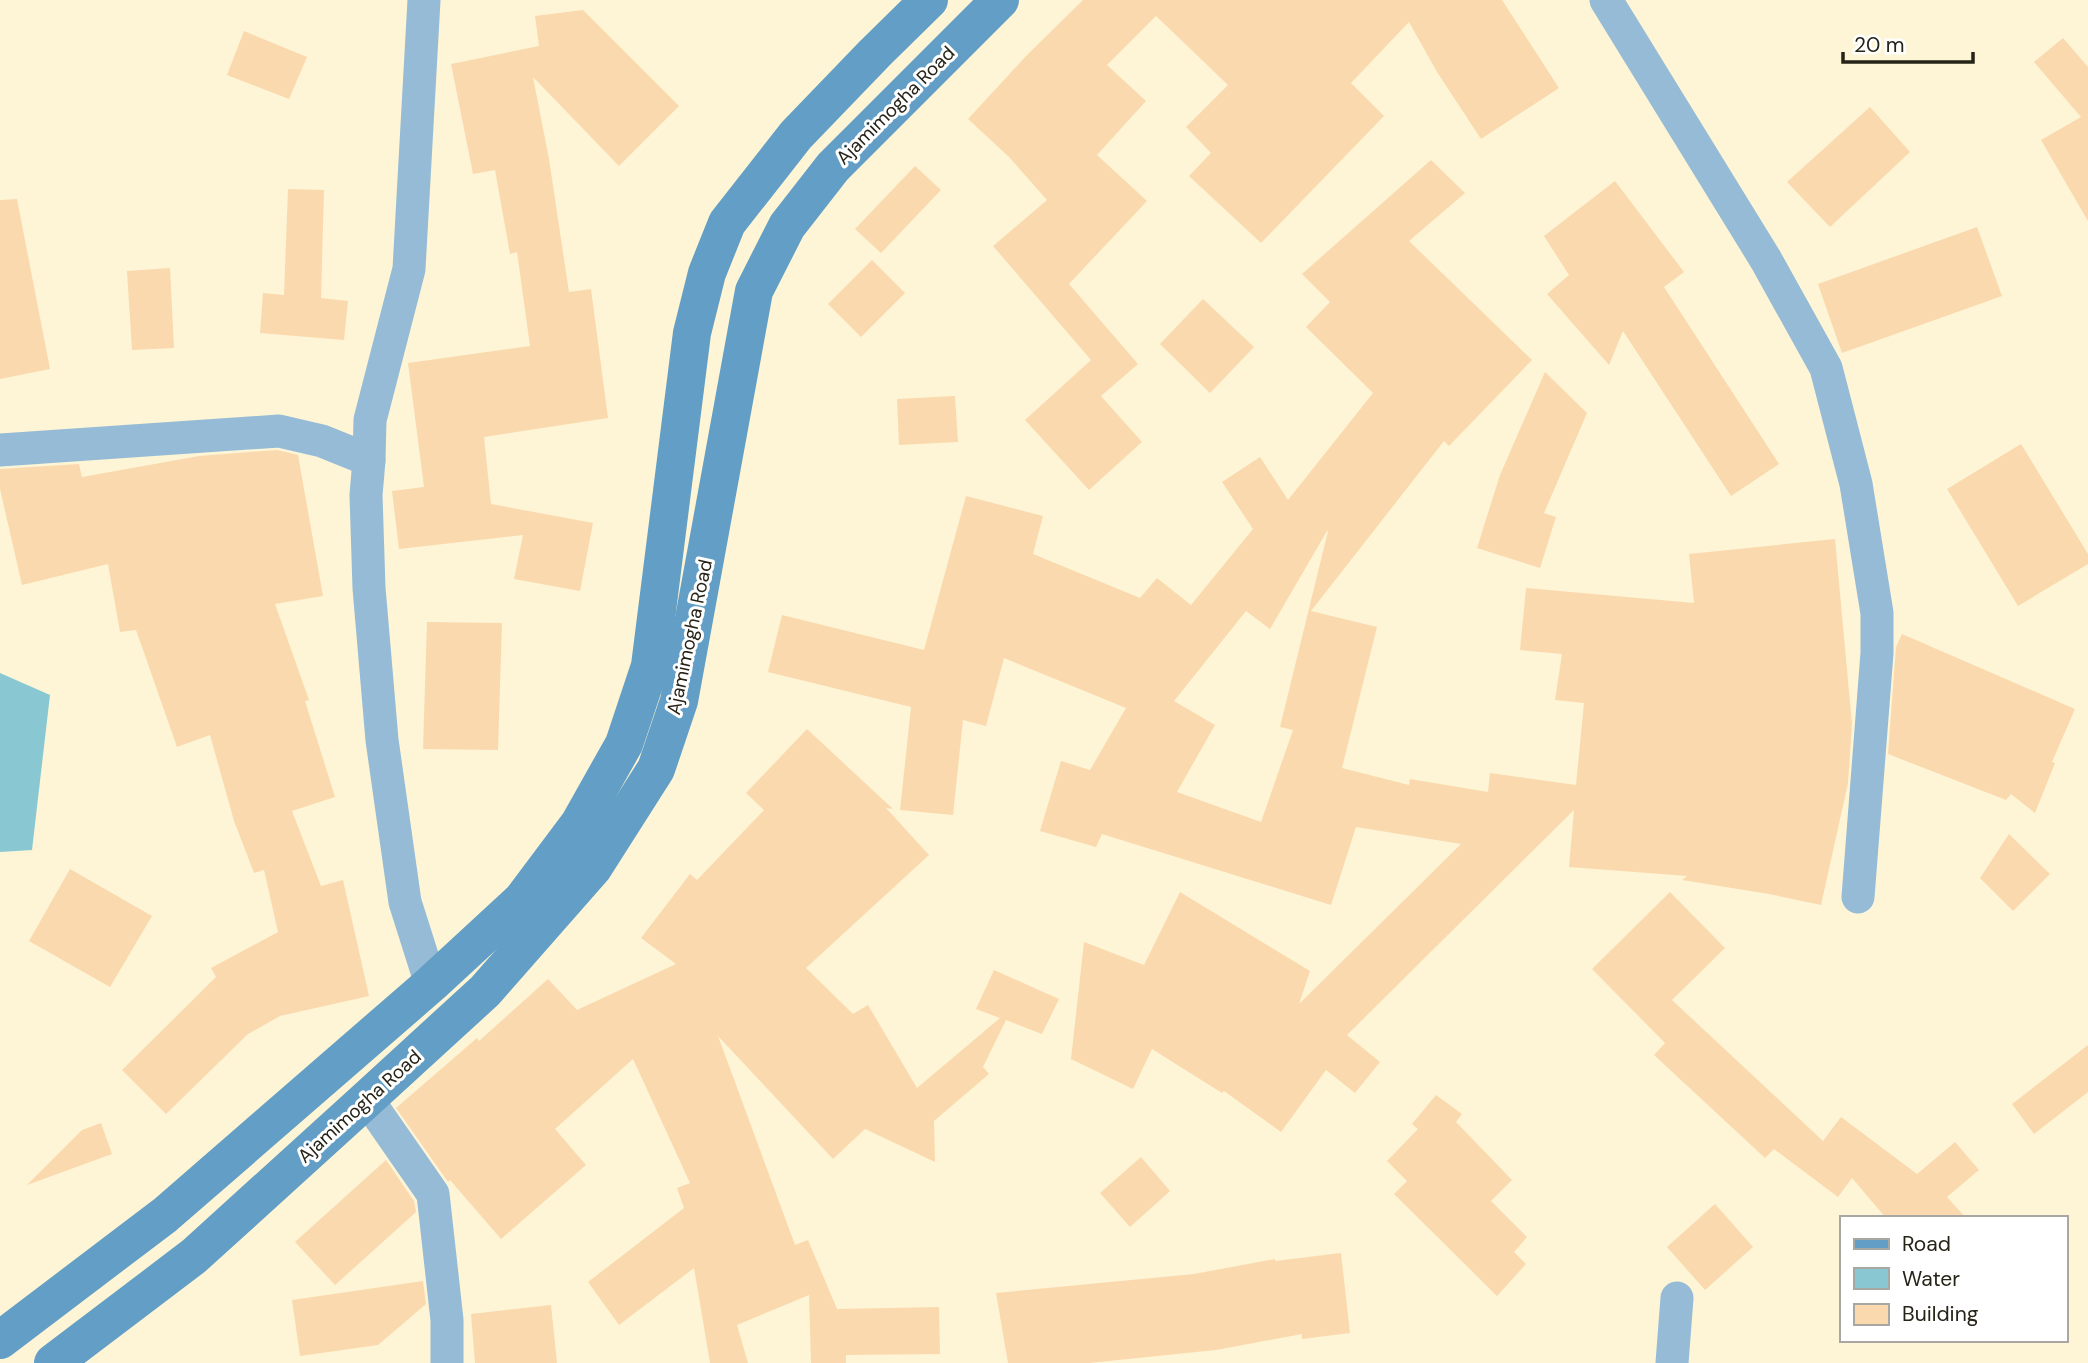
<svg xmlns="http://www.w3.org/2000/svg" width="2088" height="1363" viewBox="0 0 2088 1363" font-family="'DM Sans',sans-serif">
  <style>
    .water { fill: #89c8d2 }
    .building { fill: #fbd9af; fill-rule: evenodd }
    .lines { fill: none; stroke-linecap: round; stroke-linejoin: round }
    .minor { stroke: #95bbd6; stroke-width: 33 }
    .secondary { stroke: #629ec5; stroke-width: 38 }
    .labels { text-anchor: middle; stroke-width: 6; stroke-linejoin: round; paint-order: stroke }
    .street-label { font-size: 19px; fill: #262317; stroke: #fff }
  </style>
  <rect width="100%" height="100%" fill="#fdf5d5"/>
  <path class="water" d="M0,673L50,695L32,850L0,852Z"/>
  <g class="building">
    <path d="M1083,0H1502L1559,88L1481,139L1437,72L1409,22L1351,83L1384,116L1261,243L1189,176L1211,153L1186,127L1228,85L1156,16L1107,65L1146,101L1097,155L1147,201L1069,284L1138,364L1101,396L1142,442L1089,490L1025,420L1091,360L993,246L1047,200L1009,157L968,119L1027,55Z"/>
    <path d="M583,10L679,106L619,166L533,77L549,159L569,292L591,289L608,418L484,437L491,504L593,523L580,591L514,579L523,535L399,549L392,491L424,487L408,363L530,346L517,252L510,254L495,170L473,174L451,64L539,46L535,16Z"/>
    <path d="M244,31L307,57L289,99L227,75Z"/>
    <path d="M2063,38L2088,67V221L2041,140L2081,117L2034,62Z"/>
    <path d="M1870,107L1910,152L1830,227L1787,182Z"/>
    <path d="M1431,160L1465,193L1409,241L1532,360L1449,446L1444,441L1311,611L1377,627L1342,768L1409,785L1410,779L1488,792L1490,773L1576,785L1584,703L1555,700L1562,654L1520,650L1526,588L1694,603L1689,554L1835,539L1852,724L1848,783L1821,905L1769,894L1682,880L1687,876L1569,867L1574,810L1347,1035L1380,1062L1355,1093L1326,1070L1281,1132L1224,1091L1222,1093L1152,1049L1133,1089L1071,1059L1084,942L1144,965L1180,892L1310,971L1299,1004L1461,844L1356,827L1331,905L1102,834L1096,847L1040,831L1061,761L1090,770L1126,708L1004,658L986,726L963,720L953,815L900,810L911,707L768,672L782,615L924,650L966,496L1043,516L1033,554L1140,598L1157,578L1191,605L1253,529L1222,482L1260,457L1288,500L1373,393L1306,327L1330,302L1302,274ZM1327,531H1328L1280,727L1293,730L1261,822L1177,792L1215,725L1174,701L1246,611L1270,629Z"/>
    <path d="M915,166L941,190L881,253L855,229Z"/>
    <path d="M1615,181L1684,272L1664,287L1779,464L1731,496L1623,331L1609,365L1547,294L1569,275L1544,236Z"/>
    <path d="M288,189L324,190L321,298L348,301L344,340L260,333L263,293L284,295Z"/>
    <path d="M17,199L50,369L0,379V200Z"/>
    <path d="M1977,227L2002,296L1842,353L1818,284Z"/>
    <path d="M872,260L905,293L861,337L828,304Z"/>
    <path d="M170,268L174,348L132,350L127,271Z"/>
    <path d="M1203,299L1254,347L1210,393L1160,344Z"/>
    <path d="M1545,372L1587,413L1544,513L1556,517L1540,568L1477,548L1500,475Z"/>
    <path d="M955,396L958,442L899,445L897,399Z"/>
    <path d="M2021,444L2088,554V564L2018,606L1947,489Z"/>
    <path d="M277,450L298,455L323,596L275,604L309,700L305,701L335,797L292,811L321,886L343,880L369,996L280,1016L248,1034L166,1114L122,1070L216,977L211,968L278,932L264,870L254,873L234,821L210,735L177,747L136,630L120,632L108,564L22,585L0,489V469L79,464L82,477L199,456Z"/>
    <path d="M427,622L502,623L498,750L423,749Z"/>
    <path d="M1902,634L2075,709L2052,762L2055,763L2035,813L2011,794L2006,800L1888,754L1896,647Z"/>
    <path d="M807,729L893,809L886,808L929,855L806,968L853,1014L868,1005L917,1088L1000,1018L976,1009L994,970L1059,999L1042,1034L1006,1020L983,1067L989,1074L934,1121L935,1162L865,1129L833,1159L718,1036L795,1245L808,1240L837,1309L939,1307L940,1354L846,1355V1363H811L809,1295L737,1325L748,1363H710L694,1268L619,1325L588,1282L684,1208L677,1188L690,1183L633,1059L555,1129L586,1165L501,1239L450,1180L448,1182L396,1108L477,1038L479,1041L548,979L577,1010L676,964L641,938L690,874L697,880L764,810L746,793Z"/>
    <path d="M2009,834L2050,874L2013,911L1980,878Z"/>
    <path d="M70,869L152,916L110,987L29,941Z"/>
    <path d="M1670,892L1725,948L1672,1000L1823,1141L1841,1117L1917,1174L1955,1142L1979,1170L1947,1197L1966,1218H1886L1852,1178L1838,1197L1774,1149L1765,1158L1654,1055L1665,1043L1592,969Z"/>
    <path d="M2088,1045V1092L2034,1134L2012,1104Z"/>
    <path d="M1436,1095L1462,1114L1456,1122L1512,1180L1491,1201L1527,1237L1514,1252L1526,1264L1497,1296L1394,1194L1407,1181L1387,1161L1418,1129L1412,1124Z"/>
    <path d="M101,1123L112,1154L27,1185L82,1130Z"/>
    <path d="M1141,1157L1170,1191L1130,1227L1100,1193Z"/>
    <path d="M386,1160L414,1201L416,1212L335,1285L295,1242Z"/>
    <path d="M1715,1204L1753,1247L1705,1290L1667,1247Z"/>
    <path d="M1341,1253L1350,1333L1302,1339V1334L1216,1350L1089,1363H1008L996,1293L1194,1274L1275,1259V1261Z"/>
    <path d="M423,1281L426,1304L378,1345L300,1356L292,1300Z"/>
    <path d="M551,1305L557,1363H475L471,1314Z"/>
  </g>
  <g class="lines">
    <g class="minor">
      <path d="M1606,0L1766,260L1826,368L1856,484L1877,613V653L1858,897"/>
      <path d="M0,450L279,431L322,441L369,460L366,495L369,588L382,740L405,902L431,984"/>
      <path d="M369,460L370,420L409,269L424,0"/>
      <path d="M367,1099L433,1194L447,1320V1363"/>
      <path d="M1672,1363L1677,1298"/>
    </g>
    <g class="secondary">
      <path d="M0,1340L165,1215L431,984L522,900L579,824L624,744L650,666L692,333L707,273L727,223L796,135L875,53L929,0"/>
      <path d="M53,1363L194,1256L367,1099L485,991L593,868L656,769L679,701L754,291L787,226L833,167L1000,0"/>
    </g>
  </g>
  <g class="labels">
    <g class="street-label">
      <text transform="translate(895 105) rotate(-45)" y="7">Ajamimogha Road</text>
      <text transform="translate(689 637) rotate(-78)" y="7">Ajamimogha Road</text>
      <text transform="translate(359 1106) rotate(-42)" y="7">Ajamimogha Road</text>
    </g>
  </g>
  <rect x="1840" y="1216" width="228" height="126" fill="#ffffff" stroke="#a8a7a2" stroke-width="2"/>
  <rect x="1854" y="1239" width="35" height="10" fill="#629ec5" stroke="#a8a7a2" stroke-width="2"/>
  <text x="1902" y="1251" font-size="21" fill="#262317">Road</text>
  <rect x="1854" y="1268" width="35" height="21" fill="#89c8d2" stroke="#a8a7a2" stroke-width="2"/>
  <text x="1902" y="1286" font-size="21" fill="#262317">Water</text>
  <rect x="1854" y="1304" width="35" height="21" fill="#fbd9af" stroke="#a8a7a2" stroke-width="2"/>
  <text x="1902" y="1321" font-size="21" fill="#262317">Building</text>
  <path d="M1843 52v10h130v-10" fill="none" stroke="#262317" stroke-width="3.5"/>
  <text x="1854" y="52" font-size="21" fill="#262317" stroke="#ffffff" stroke-width="5" paint-order="stroke">20 m</text>
</svg>
